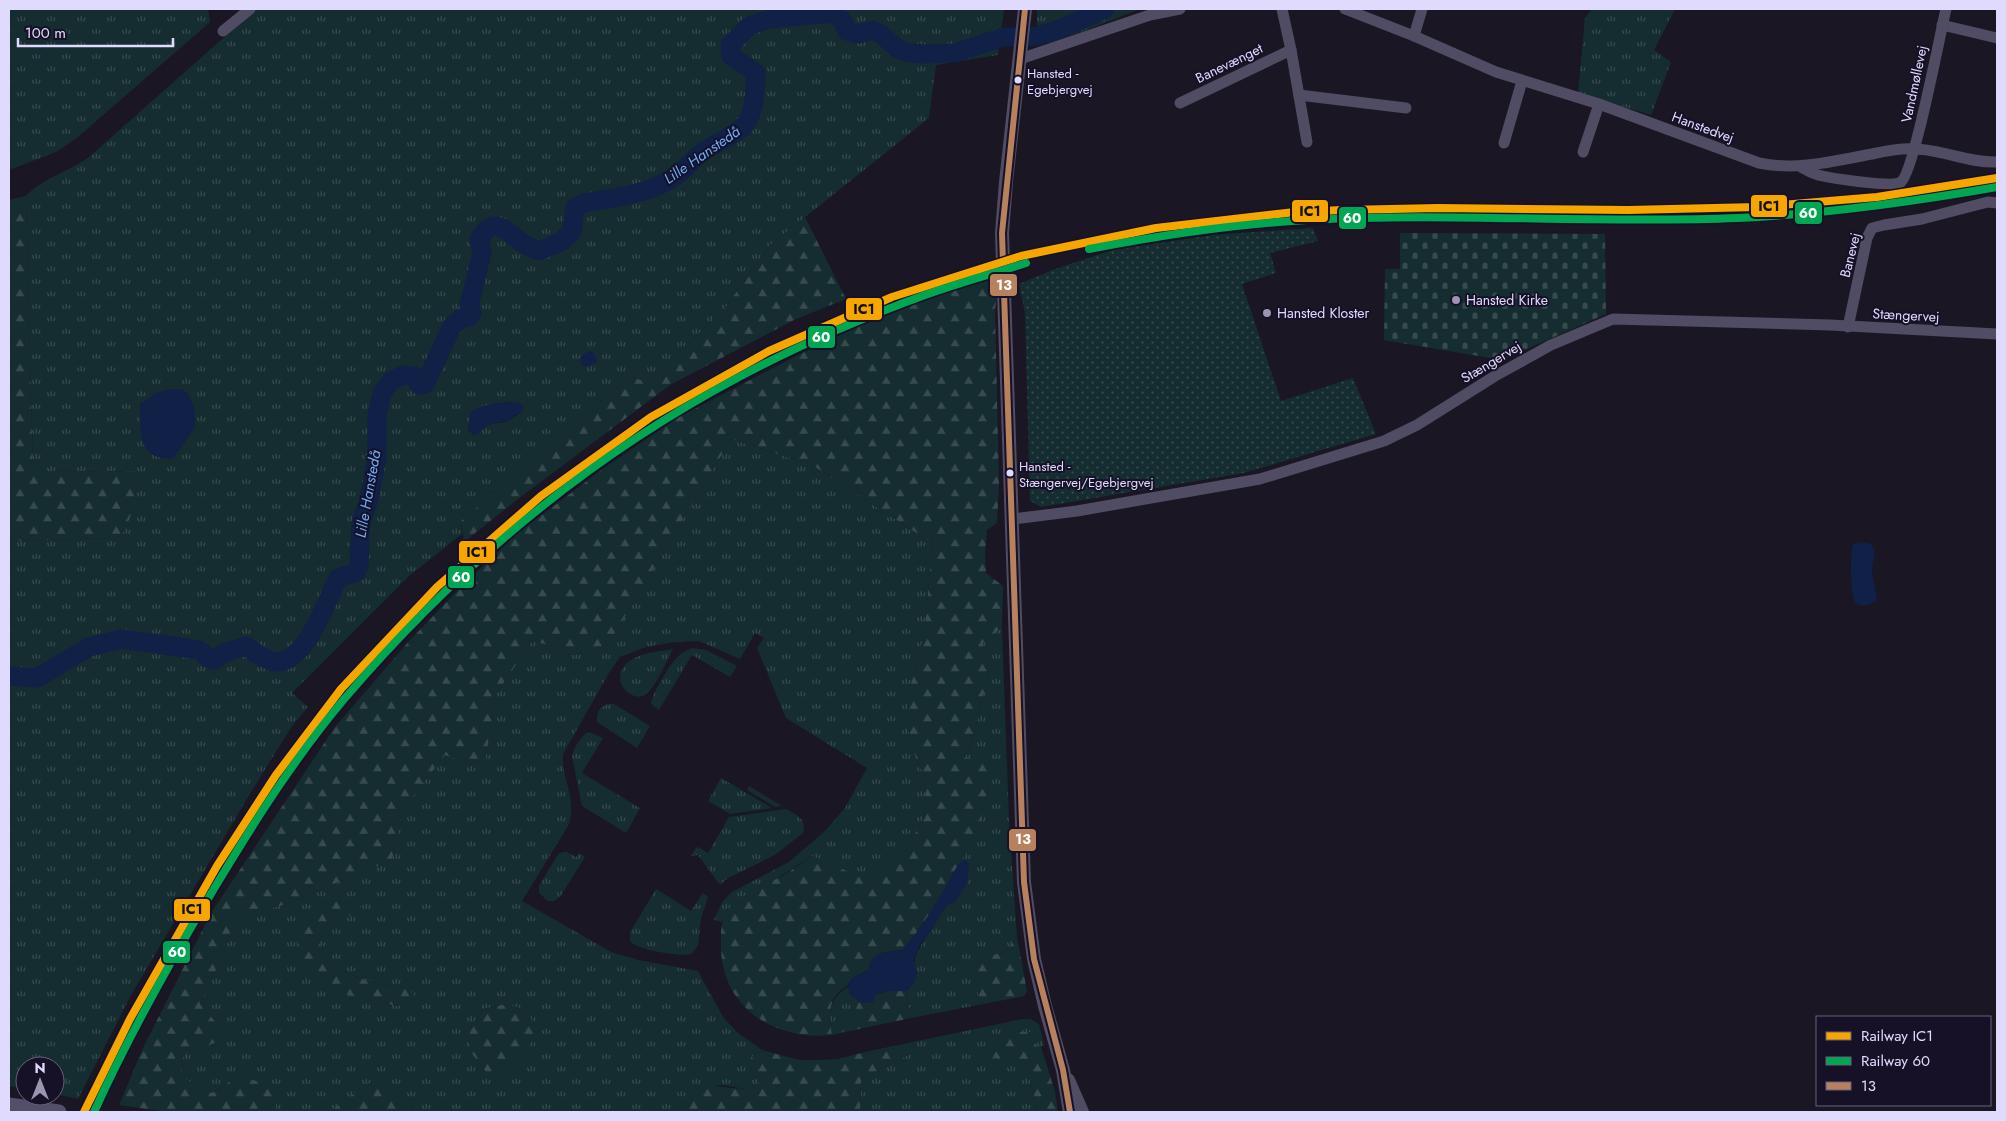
<svg xmlns="http://www.w3.org/2000/svg" width="2006" height="1121" viewBox="0 0 2006 1121" font-family="Jost,sans-serif">
  <style>
    .grass { fill: url(#grass-tufts); fill-rule: evenodd }
    .forest { fill: url(#forest-firs) }
    .cemetery { fill: url(#cemetery-stones) }
    .park { fill: url(#park-dots) }
    .water { fill: #102046 }
    .lines { fill: none; stroke-linecap: round; stroke-linejoin: round }
    .river { stroke: #102046; stroke-width: 19 }
    .minor { stroke: #4f4c63; stroke-width: 11 }
    .tertiary { stroke: #4f4c63; stroke-width: 14 }
    .secondary { stroke: #524f69; stroke-width: 15 }
    .bus-1-casing { stroke: #171128; stroke-width: 10 }
    .bus-1 { stroke: #b6815c; stroke-width: 6 }
    .rail-1-casing { stroke: #171128; stroke-width: 11 }
    .rail-2-casing { stroke: #171128; stroke-width: 11 }
    .rail-1 { stroke: #f7a600; stroke-width: 8 }
    .rail-2 { stroke: #00a651; stroke-width: 8 }
    .bus-dot { fill: #e0dafd; stroke: #171128; stroke-width: 2 }
    .poi-dot { fill: #9b95b1; stroke: #171128; stroke-width: 2 }
    .labels { text-anchor: middle; stroke-width: 4; stroke-linejoin: round; paint-order: stroke }
    .bus-label { font-size: 13px; fill: #e0dafd; stroke: #171128; text-anchor: start }
    .street-label { font-size: 14px; fill: #e0dafd; stroke: #171128 }
    .poi-label { font-size: 14px; fill: #e0dafd; stroke: #171128; text-anchor: start }
    .water-label { font-size: 15px; font-style: italic; fill: #6caef9; stroke: #171128 }
    .line-badge { stroke: #171128; stroke-width: 2 }
    .badge-label { font-size: 14px; text-anchor: middle; font-weight: bold; fill: #fff }
    .pale-badge-label { font-size: 14px; text-anchor: middle; font-weight: bold; fill: #111 }
  </style>
  <defs>
    <pattern id="grass-tufts" width="24" height="20" patternUnits="userSpaceOnUse" patternTransform="scale(1.25)"><rect width="24" height="20" fill="#152d30"/><path d="M3 7l-1-3M5 7V3M7 7l1-3M15 17l-1-3M17 17v-4M19 17l1-3" fill="none" stroke="#374b4f"/></pattern>
    <pattern id="forest-firs" width="22" height="20" patternUnits="userSpaceOnUse" patternTransform="scale(1.25)"><rect width="22" height="20" fill="#152d30"/><path d="M5 1l3.5 6h-7zM16 11l3.5 6h-7z" fill="#374b4f"/></pattern>
    <pattern id="cemetery-stones" width="16" height="16" patternUnits="userSpaceOnUse" patternTransform="scale(1.25)"><rect width="16" height="16" fill="#152d30"/><path d="M2 7V4a2 2 0 0 1 4 0v3zM10 15v-3a2 2 0 0 1 4 0v3z" fill="#374b4f"/></pattern>
    <pattern id="park-dots" width="8" height="8" patternUnits="userSpaceOnUse" patternTransform="scale(1.25)"><rect width="8" height="8" fill="#152d30"/><path d="M2 2h.1M6 6h.1" fill="none" stroke="#374b4f" stroke-width="1.8" stroke-linecap="round"/></pattern>
  </defs>
  <rect width="100%" height="100%" fill="#1a1623"/>
  <g class="grass">
    <path d="M9,9H208L210,22L78,137L56,152L9,170Z"/>
    <path d="M256,9H1004L998,55L936,65L929,118L769,246L725,308L649,382L630,377L461,521L462,534L409,576L292,693L308,707L292,726L251,792L184,905L130,997L78,1099L55,1094V1066H25V1089L9,1086V582H15V541L111,538L136,471L33,472L26,196C43,178 68,172 89,157ZM512,402L522,412L505,422L487,425L483,429L492,404Z"/>
    <path d="M1037,9H1140L1084,31L1037,45Z"/>
    <path d="M1592,9H1675L1654,50L1671,62L1651,115L1578,93L1585,18Z"/>
    <path d="M731,439L812,465L932,543L925,629L918,661L908,693V728L916,759L926,778L925,806L922,820L908,848L896,859L879,871L861,877L812,856L727,910L722,922L714,920L722,902L732,892L789,862L825,831L845,808L867,768L786,718L757,648L764,638L755,633L740,659L699,641L675,642L646,647L620,657L609,673L563,754C561,780 578,799 568,826L522,901L611,952L638,960L698,971L723,1017L738,1033L762,1050L751,1057V1069L760,1085C747,1092 735,1086 721,1085C713,1085 702,1091 694,1093L686,1112H413L411,1105L335,1108V1112H276V1095L237,1077L212,1093L181,1077L184,1050L205,1047L219,1026L200,1004L223,955L237,915L280,906L392,860L404,808L445,754L484,768L496,694L533,640L574,655L608,645ZM349,916L327,924L319,939C320,944 322,953 326,957C342,978 385,985 409,989L398,1006L355,996L318,982L301,921ZM507,1004L486,1072L470,1051V1029L483,1009Z"/>
    <path d="M1002,627L1009,822L1017,937L1004,952L981,959L972,975L979,986L978,997L983,1004L911,1018L906,991C921,978 913,973 915,959C916,951 939,915 945,908C947,904 951,903 955,902L965,860L959,863L977,835L989,786V765L965,758L974,734L988,676L983,643Z"/>
    <path d="M692,648L706,650L737,666L730,677L692,655L659,710L653,706L651,703C654,691 671,661 681,654C684,651 688,650 692,648Z"/>
    <path d="M673,649C667,660 655,689 645,695C628,704 602,671 639,656C649,652 663,651 673,649Z"/>
    <path d="M608,704H614L650,726L637,748L597,722C597,712 598,708 608,704Z"/>
    <path d="M589,732L603,738L582,773L640,808L626,833L582,806L572,756C574,748 581,735 589,732Z"/>
    <path d="M721,778L772,808L730,814L708,801Z"/>
    <path d="M749,786L782,806L775,807L747,790Z"/>
    <path d="M786,809C797,815 807,819 803,833L775,855L728,878L720,885L698,855L691,856L696,848L698,847L708,853L729,817Z"/>
    <path d="M563,852H567L576,857L579,853L585,857L560,897L554,901H548L539,893V886L558,854Z"/>
    <path d="M656,889L691,911L703,893L708,897L701,918L698,946L691,954C681,957 636,950 630,941V932Z"/>
    <path d="M848,987L850,995L857,998L859,1002L845,1032L832,1035C829,1013 827,1000 848,987Z"/>
    <path d="M1023,1019H1030L1039,1024L1044,1045L1041,1047L1033,1043L989,1055L1027,1067L1035,1101L1036,1112H860L861,1079L910,1054L895,1048L876,1053L865,1052Z"/>
  </g>
  <g class="forest">
    <path d="M26,196L33,472L136,471L137,500L124,532L111,538L15,541V583L9,582V200Z"/>
    <path d="M805,217L846,299L796,319L670,385L518,499L464,542L461,521L630,377L649,382L725,308L769,246Z"/>
    <path d="M999,275V286L995,309L999,484L997,523L987,530L985,553L986,573L1003,586L1002,627L983,643L988,676L974,734L965,757L990,765L989,786L977,835L932,910L915,935L902,950L881,953L868,970L851,979C847,989 844,986 838,993C827,1004 830,1022 832,1035C776,1041 723,1009 721,949C721,936 720,923 726,912C734,897 765,885 780,877C791,871 801,863 812,856L861,877L879,871L896,859L908,848L922,820L925,806L926,778L916,759L908,728V693L918,661L925,629L932,543L812,465L731,439L608,645L574,655L533,640L496,694L484,769L445,755L404,808L392,860L280,906L237,915L223,955L200,1004L219,1026L223,1039L205,1047L184,1050L181,1077L212,1093L237,1077L262,1082L276,1095V1112H167L119,1105L143,1048L211,913L335,727L409,641L465,583L518,533L604,468L679,417L806,351L866,323L949,290Z"/>
    <path d="M345,898L358,900L361,907L349,916L327,924L319,939C320,944 322,953 326,957C342,978 385,985 409,989L415,997L412,1007C386,1005 342,996 319,983C301,972 290,940 301,921C308,910 332,901 345,898Z"/>
    <path d="M1017,937L1027,991L1024,996L983,1004L978,998L979,986L972,975L981,959L1004,952Z"/>
    <path d="M890,991H906L911,1018L845,1032L859,1002L868,1003L877,994Z"/>
    <path d="M507,1004L528,1010C529,1015 532,1020 533,1025C538,1045 514,1066 499,1077L486,1072L470,1051V1029L483,1009Z"/>
    <path d="M1014,1028L1021,1032H1030L1033,1043L1041,1047L1055,1092L1058,1112H1036L1035,1101L1027,1067L989,1056C991,1039 999,1033 1014,1028Z"/>
    <path d="M895,1048H906L911,1052L910,1054L861,1079L860,1112H686L694,1093L703,1085C720,1085 745,1093 760,1085L751,1069V1057L762,1050L799,1060H820L838,1059L865,1052L876,1053Z"/>
    <path d="M368,1083C385,1088 409,1094 413,1112H335V1108Z"/>
  </g>
  <path class="cemetery" d="M1400,233L1605,234L1606,314L1502,360L1384,340L1385,269H1400Z"/>
  <path class="park" d="M1313,228L1318,241L1270,253L1276,273L1242,284L1281,401L1353,378L1376,434L1244,473L1041,507L1030,501L1025,313L1019,284L1055,269L1113,250L1213,235Z"/>
  <g class="water">
    <path d="M590,351L595,354L597,362L589,366H582L580,360L582,355Z"/>
    <path d="M170,389H182L188,394L194,406L195,427L174,458C136,461 141,432 140,404L156,393Z"/>
    <path d="M512,402L519,403L524,407L522,412L515,415L511,420L487,425L478,434L473,435L468,430L470,413C482,403 497,404 512,402Z"/>
    <path d="M1861,542L1871,544L1875,552L1872,570L1877,600C1871,605 1857,610 1854,600C1850,586 1850,557 1853,544Z"/>
    <path d="M965,860L969,864L967,883L955,902L946,906L929,934L919,946L914,960L917,974L913,985L906,991H890L877,994L873,1002L868,1003L859,1002L856,998L850,995L848,987L851,979L868,970L871,960L881,953L902,950L915,935L932,910L959,863Z"/>
  </g>
  <g class="lines">
    <path class="river" d="M9,676L37,678L89,647L122,639L199,650L208,658L214,660L224,653L246,646C254,652 266,661 276,662C306,663 327,600 338,578L356,572L359,566L361,523L369,499L377,457V414L382,393L391,381L404,375L414,376L419,385L425,384L452,326L460,319L469,317L472,313L469,306L482,252L479,239C495,213 507,232 524,244C529,247 534,249 539,251L561,242L572,231L575,208L583,203C615,198 651,194 677,175C686,169 692,160 700,154C713,144 730,138 742,128C755,116 755,90 756,73L731,56L730,45L749,26L769,19L831,13L842,20L847,31L859,34L872,30L881,34L898,49L906,52L923,54L955,53L1003,37H1031L1053,32L1105,9"/>
    <g class="minor">
      <path d="M1282,9L1291,50L1307,142"/>
      <path d="M1345,9L1414,36L1496,72L1599,104L1759,163C1797,171 1834,161 1872,154C1886,151 1901,148 1914,149C1941,149 1968,163 1997,162"/>
      <path d="M1942,25L1997,38"/>
      <path d="M223,31L250,9"/>
      <path d="M1414,36L1422,9"/>
      <path d="M1020,59L1150,15L1180,9"/>
      <path d="M1299,95L1406,108"/>
      <path d="M1180,103L1291,50"/>
      <path d="M1504,143L1522,81"/>
      <path d="M1583,152L1599,104"/>
      <path d="M1801,167C1806,170 1812,173 1818,175C1830,178 1893,188 1901,182C1914,172 1940,34 1946,9"/>
      <path d="M1848,327L1867,238L1872,228L1884,225L1922,219L1988,202L1997,203"/>
      <path d="M1013,519L1077,511L1260,479L1384,441L1417,425L1495,376L1551,345L1613,319L1830,325L1997,334"/>
    </g>
    <g class="tertiary">
      <path d="M1025,9L1006,182L1002,233L1024,882L1034,959L1045,1006L1063,1070L1070,1112"/>
      <path d="M1068,1080L1082,1112"/>
    </g>
    <path class="secondary" d="M9,1105L59,1112"/>
    <g class="bus-1-casing">
      <path id="bus-1" d="M1025,9L1002,233L1024,882L1034,959L1063,1070L1070,1112"/>
    </g>
    <use href="#bus-1" class="bus-1"/>
    <g class="rail-1-casing">
      <path id="rail-1" d="M84,1112L130,1019L217,866L276,775L341,689L437,587L541,496L651,417L769,351L892,297L1021,256L1156,228L1295,212L1343,210L1438,208L1628,210L1757,207L1877,197L1997,178"/>
    </g>
    <g class="rail-2-casing">
      <g id="rail-2">
        <path d="M1089,249C1161,235 1233,224 1307,220C1450,212 1594,224 1738,218C1825,214 1911,202 1997,187"/>
        <path d="M94,1112C129,1035 171,960 215,887C254,822 296,756 345,698C456,568 588,457 739,377C799,345 862,318 925,295C958,283 992,274 1026,263"/>
      </g>
    </g>
    <use href="#rail-1" class="rail-1"/>
    <use href="#rail-2" class="rail-2"/>
  </g>
  <g class="bus-dot">
    <circle cx="1018" cy="80" r="4.5"/>
    <circle cx="1010" cy="473" r="4.5"/>
  </g>
  <g class="poi-dot">
    <circle cx="1456" cy="300" r="5"/>
    <circle cx="1267" cy="313" r="5"/>
  </g>
  <g class="labels">
    <g class="bus-label">
      <text x="1027" y="78">Hansted -<tspan x="1027" dy="16">Egebjergvej</tspan></text>
      <text x="1019" y="471">Hansted -<tspan x="1019" dy="16">Stængervej/Egebjergvej</tspan></text>
    </g>
    <g class="street-label">
      <text transform="translate(1229 63) rotate(-26)" y="5">Banevænget</text>
      <text transform="translate(1914 84) rotate(-78)" y="5">Vandmøllevej</text>
      <text transform="translate(1703 127) rotate(20)" y="5">Hanstedvej</text>
      <text transform="translate(1850 255) rotate(-76)" y="5">Banevej</text>
      <text transform="translate(1906 315) rotate(3)" y="5">Stængervej</text>
      <text transform="translate(1491 362) rotate(-31)" y="5">Stængervej</text>
    </g>
    <g class="poi-label">
      <text x="1466" y="305">Hansted Kirke</text>
      <text x="1277" y="318">Hansted Kloster</text>
    </g>
    <g class="water-label">
      <text transform="translate(702 155) rotate(-35)" y="5">Lille Hanstedå</text>
      <text transform="translate(368 494) rotate(-80)" y="5">Lille Hanstedå</text>
    </g>
  </g>
  <g class="line-badge">
    <rect x="1750" y="194" width="38" height="24" rx="5" fill="#f7a600"/>
    <rect x="1291" y="199" width="38" height="24" rx="5" fill="#f7a600"/>
    <rect x="1794" y="201" width="29" height="24" rx="5" fill="#00a651"/>
    <rect x="1338" y="206" width="29" height="24" rx="5" fill="#00a651"/>
    <rect x="989" y="273" width="29" height="24" rx="5" fill="#b6815c"/>
    <rect x="845" y="297" width="38" height="24" rx="5" fill="#f7a600"/>
    <rect x="807" y="325" width="29" height="24" rx="5" fill="#00a651"/>
    <rect x="458" y="540" width="38" height="24" rx="5" fill="#f7a600"/>
    <rect x="447" y="565" width="28" height="24" rx="5" fill="#00a651"/>
    <rect x="1008" y="828" width="29" height="24" rx="5" fill="#b6815c"/>
    <rect x="173" y="898" width="38" height="24" rx="5" fill="#f7a600"/>
    <rect x="162" y="940" width="29" height="24" rx="5" fill="#00a651"/>
  </g>
  <g class="badge-label">
    <text x="1808" y="218">60</text>
    <text x="1352" y="223">60</text>
    <text x="1004" y="290">13</text>
    <text x="821" y="342">60</text>
    <text x="461" y="582">60</text>
    <text x="1023" y="844">13</text>
    <text x="177" y="957">60</text>
  </g>
  <g class="pale-badge-label">
    <text x="1769" y="211">IC1</text>
    <text x="1310" y="216">IC1</text>
    <text x="864" y="314">IC1</text>
    <text x="477" y="557">IC1</text>
    <text x="192" y="914">IC1</text>
  </g>
  <rect width="2006" height="1121" fill="none" stroke="#e0dafd" stroke-width="20"/>
  <rect x="1816" y="1016" width="175" height="90" fill="#171128" stroke="#67617d"/>
  <rect x="1826" y="1032" width="25" height="8" fill="#f7a600" stroke="#67617d"/>
  <text x="1861" y="1041" font-size="15" fill="#e0dafd">Railway IC1</text>
  <rect x="1826" y="1057" width="25" height="8" fill="#00a651" stroke="#67617d"/>
  <text x="1861" y="1066" font-size="15" fill="#e0dafd">Railway 60</text>
  <rect x="1826" y="1082" width="25" height="8" fill="#b6815c" stroke="#67617d"/>
  <text x="1861" y="1091" font-size="15" fill="#e0dafd">13</text>
  <g transform="translate(40 1081)"><circle r="24" fill="#171128" stroke="#67617d"/>
  <path d="M0-4L9 19L0 12L-9 19Z" fill="#9b95b1"/>
  <text y="-8" font-size="14" font-weight="bold" text-anchor="middle" fill="#e0dafd">N</text>
  </g>
  <path d="M18 38v8h155v-8" fill="none" stroke="#e0dafd" stroke-width="2.5"/>
  <text x="25" y="38" font-size="15" fill="#e0dafd" stroke="#171128" stroke-width="4" paint-order="stroke">100 m</text>
</svg>
